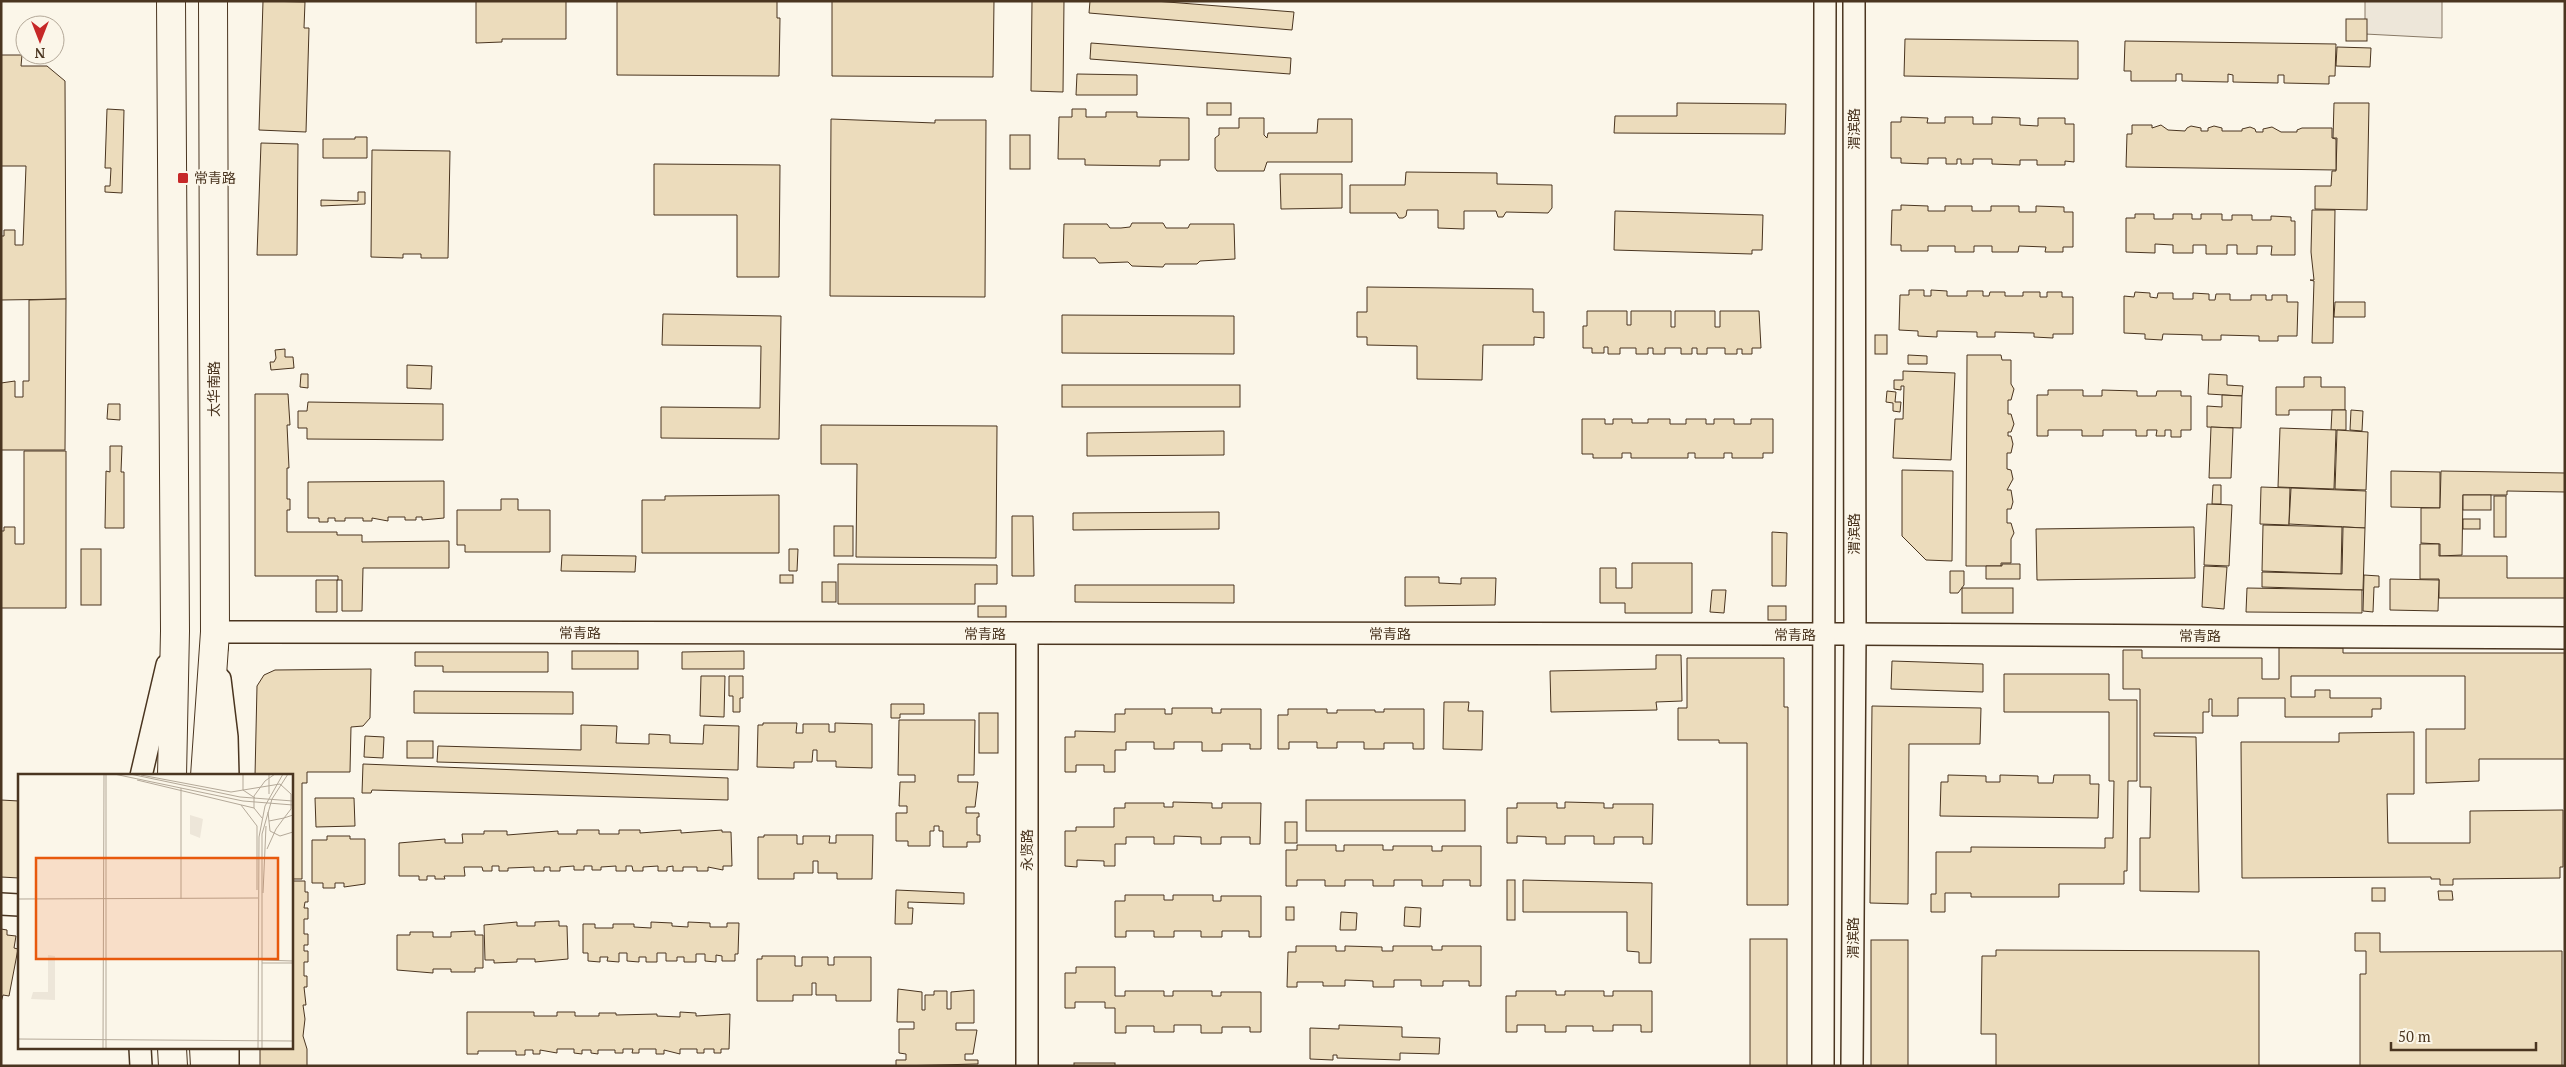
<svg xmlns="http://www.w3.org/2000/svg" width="2566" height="1067" viewBox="0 0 2566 1067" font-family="'PT Serif','Noto Sans SC',serif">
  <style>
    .green { fill: #ede6d9; stroke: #887966 }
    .building { fill: #ecdcbc; stroke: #4a3520 }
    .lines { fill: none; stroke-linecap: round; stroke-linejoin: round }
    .minor-casing { stroke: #4a3520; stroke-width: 24 }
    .major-casing { stroke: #4a3520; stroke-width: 30 }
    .minor { stroke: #fbf6e9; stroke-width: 21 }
    .major { stroke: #fbf6e9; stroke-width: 28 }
    .poi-dot { fill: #c62828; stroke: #fbf6e9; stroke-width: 2 }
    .labels { text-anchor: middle; stroke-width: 4; stroke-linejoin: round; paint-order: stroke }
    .street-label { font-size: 14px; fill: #4a3520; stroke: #fbf6e9 }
    .poi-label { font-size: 14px; fill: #4a3520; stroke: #fbf6e9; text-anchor: start }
    .inset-road { fill: none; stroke: #b4a999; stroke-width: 1 }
    .view { fill: #e8590c; fill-opacity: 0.15; stroke: #e8590c; stroke-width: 2.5 }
    .inset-edge { fill: none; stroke: #4a3520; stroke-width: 2.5 }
  </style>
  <rect width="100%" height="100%" fill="#fbf6e9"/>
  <path class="green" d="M2365,1H2442V38L2365,34Z"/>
  <g class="building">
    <path d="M263,1L305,2L304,28H309L306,132L259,130Z"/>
    <path d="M476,1H566V39H502V42L476,43Z"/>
    <path d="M617,1H777V18H780L779,76L617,75Z"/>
    <path d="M832,1H994L993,77L832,76Z"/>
    <path d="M1032,1H1064L1063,92L1031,91Z"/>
    <path d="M1090,1H1155L1294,12L1292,30L1089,13Z"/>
    <rect x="2346" y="19" width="21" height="22"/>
    <path d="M1905,39L2078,41V79L1904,76Z"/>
    <path d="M2125,41L2336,44L2335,76H2329V84L2284,83V75H2278V83L2233,82V75L2228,74V82L2182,81V74H2176V81H2131V71H2124Z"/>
    <path d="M1091,43L1291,58L1290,74L1090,59Z"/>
    <path d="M2337,47L2371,48L2370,67L2336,66Z"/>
    <path d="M1,55H22L21,66H47L65,81L66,299L1,300V236H4V230H15V245H23L26,166H1Z"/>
    <path d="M1077,74L1137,75V95H1076Z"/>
    <rect x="1207" y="103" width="24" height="12"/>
    <path d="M1677,103L1786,104L1785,134L1614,133L1615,116H1677Z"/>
    <path d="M2334,103H2369L2367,210L2315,209V186H2331L2332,171H2336L2337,138H2333Z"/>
    <path d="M107,109L124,110L122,193L105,192V186H110L111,168H105Z"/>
    <path d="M1072,109H1086V117H1106V112H1137V117L1189,118V160H1160V166L1085,165V159H1058L1059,117H1072Z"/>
    <path d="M1901,117L1928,118L1927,123H1945V117H1973V124H1992V117L2020,118V125L2038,126V118H2065V124H2074V162L2065,161V165H2037V160H2020V165L1992,164V159H1973V164H1961V159H1957V164H1946V158H1928V164L1901,163V158H1891V122H1901Z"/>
    <path d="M1239,118H1264V135L1267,138L1268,133H1317L1318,119H1352V162H1267L1264,171H1217L1215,168V138L1219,135V128H1239Z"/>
    <path d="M831,119L935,123V120H986L985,297L830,296Z"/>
    <path d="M2132,125H2152V128L2161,125L2168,130L2185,131L2187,128L2191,126L2201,128V131H2208V128L2214,126L2222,128V131H2242V129L2250,127L2255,129L2256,132H2263V129L2272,127L2281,132H2297V130L2302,128H2332V138L2336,139V170L2126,167L2127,134H2132Z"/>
    <rect x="1010" y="135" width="20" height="34"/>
    <path d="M355,137H367V158H323V139H355Z"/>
    <path d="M261,143L298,144L297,255H257Z"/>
    <path d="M372,150L450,151L448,258H421V254H403V258L371,257Z"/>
    <path d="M654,164L780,165L779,277H737V215H654Z"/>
    <path d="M1406,172L1497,173V184L1552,185V208L1548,213L1506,212L1503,217H1498L1496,211H1464V229L1438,228V210H1407L1406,216L1403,218H1399L1396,213H1350V185H1405Z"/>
    <path d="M1280,174H1342V208L1281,209Z"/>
    <path d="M358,192H365V204L321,206V200L358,201Z"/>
    <path d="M1901,205L1928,206V211H1945V206H1972V211H1991V206H2019V212H2036V206L2064,207V212H2073V247H2063V252H2045L2046,247L2019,246L2018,252H1992V246H1974V252H1955V246H1928V251H1901V245H1891L1892,210H1901Z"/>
    <path d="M2312,210H2335L2333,343H2312L2314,281L2310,280H2314L2311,252Z"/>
    <path d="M1615,211L1763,215L1762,250H1752V254L1614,250Z"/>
    <path d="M2135,214H2154V219H2173V214H2192V219H2201V214H2222V220H2232V215H2252V220H2271V216L2291,217V221H2295V255H2271L2272,246H2257V254H2237V245H2227V254H2206V245H2193V253H2173V245L2155,244V253L2126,252V218H2135Z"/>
    <path d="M1132,223H1163L1166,228H1188L1190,224H1234L1235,259L1200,261L1197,264H1165L1163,267L1132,266L1128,262L1099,263L1095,258H1063L1064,224H1107L1110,228H1121L1130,227Z"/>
    <path d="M1367,287L1533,289V312H1544V338L1534,337V345H1483L1482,380L1417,379V346L1367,345V337H1357V312H1367Z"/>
    <path d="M1909,290H1924V296H1931V290L1947,291V296H1967V291H1983V296H1989L1990,292H2005V296H2023V292H2040V297H2047V292H2062V297H2073V334H2053V338L2034,337V333L1995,332V337H1977V332L1937,331V337L1918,336V331L1899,330L1900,295H1909Z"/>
    <path d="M2135,292L2150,293V297L2157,298L2158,293H2173V299H2193V293L2209,294V300H2215L2216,294H2230V300H2251V295H2266V300H2272V295H2287V302H2298L2297,336H2278V341H2259V336L2221,335V340H2202V335L2163,334L2162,340L2145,339V334L2124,333V296L2134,297Z"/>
    <path d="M66,299L65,450H1V383L15,381V397H23V381H29V300Z"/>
    <path d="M2335,302H2365V317H2334Z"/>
    <path d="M1587,311H1627V325H1631V311H1671V327H1675V311H1715V327H1720V311H1759L1761,348H1752V354H1742V349H1737V354H1725V348H1707V354H1697V348H1692V354H1681V348H1665V354H1653V348H1648V354H1636V348H1620V354H1608V347H1604V353H1592V348H1583V326H1587Z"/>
    <path d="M663,314L781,316L779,439L661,438V407L760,408L761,346L662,345Z"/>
    <path d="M1062,315L1234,316V354L1062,353Z"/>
    <rect x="1875" y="335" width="12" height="19"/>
    <path d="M285,349V357H293L294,368L271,370L270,362H274L276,358L275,350Z"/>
    <path d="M1908,355L1927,356V364H1908Z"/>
    <path d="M1967,355H2001L2002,360H2011V384L2014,389L2011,400H2008V414H2011L2014,424L2011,432H2008V436H2011L2013,444L2011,453H2007V469L2011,470L2013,479L2007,490H2011L2013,502L2011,509H2007V523H2011L2014,533L2011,539V563H2001V566H1966Z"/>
    <path d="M407,365L432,366L431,389L407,388Z"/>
    <path d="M1903,371L1955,373L1951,460L1893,458L1895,419H1903L1904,386H1901V390L1894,389V380H1903Z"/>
    <path d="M301,374H308V388L300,387Z"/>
    <path d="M2209,374L2227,375V385L2243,386L2242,396L2208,394Z"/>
    <path d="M2304,377H2321V387H2345V410H2289V415H2276V387H2304Z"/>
    <rect x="1062" y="385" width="178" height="22"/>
    <path d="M2048,390H2083V396H2102V390L2137,391V396H2156L2157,391H2181V396H2191V430H2181V437H2171V430H2165V436H2156L2157,430H2147V436H2136V430H2103V436H2082V430H2048V436H2037V395H2048Z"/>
    <path d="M1887,391L1896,392L1895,402H1901L1900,412L1893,411V403L1886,402Z"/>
    <path d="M255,394H288L290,425H287L289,468H287V499H290V510H287V532H337V535H362V542L449,541V568H363L362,611H342V580H337V612H316V580H338V576H255Z"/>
    <path d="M2222,395L2242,396L2241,428L2207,427V406L2222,407Z"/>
    <path d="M308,402L443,404V440L307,439V428H298V411H307Z"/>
    <path d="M108,404H120V420L107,419Z"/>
    <path d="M2332,410H2346V430H2331Z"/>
    <path d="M2351,410L2363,411L2362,431L2350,430Z"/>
    <path d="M1582,419H1605V424H1613V419H1632V423H1648V419H1670V424H1686V419H1706V424H1714V419H1734V424H1751V419H1773V453H1763V458H1732V453H1724V458H1695V453H1688V458H1631V453H1622V458H1593V454H1582Z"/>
    <path d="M821,425L997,426L996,558L856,557L857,464H821Z"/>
    <path d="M2211,427L2233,428L2231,478H2209Z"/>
    <path d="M2280,428L2336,430L2334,489L2278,487Z"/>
    <path d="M2337,430L2368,432L2366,490L2335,489Z"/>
    <path d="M1224,431V455L1087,456V433Z"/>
    <path d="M110,446H122L121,472H124V528H105L106,471L110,472Z"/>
    <path d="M24,451H66V608H1V531H4V527H15V544H24Z"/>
    <path d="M1902,470L1953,471L1952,561L1926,560L1902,536Z"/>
    <path d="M2391,471L2440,472V508L2391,507Z"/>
    <path d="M2441,471L2565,473V492L2507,491V495H2463L2462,555L2440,556V544L2421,543V508H2440Z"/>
    <path d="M444,481V518L422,520V517H416V520H405V517H388V521L372,518V521H363V518H345V521H335V518H328V522H319V518H308V482Z"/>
    <path d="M2213,485H2221V504H2212Z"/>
    <path d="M2261,487L2290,488L2289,525L2260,524Z"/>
    <path d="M2291,488L2366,491L2365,528L2289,524Z"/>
    <path d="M779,495V553H642V500H665V496Z"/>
    <rect x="2463" y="495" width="28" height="15"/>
    <rect x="2494" y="496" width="12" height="41"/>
    <path d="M501,499H518V510H550V552H465V545H457V510H501Z"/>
    <path d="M2207,504L2232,505L2229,566L2204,565Z"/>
    <path d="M1219,512V529L1073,530V513Z"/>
    <path d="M1012,516H1033L1034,576H1012Z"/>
    <rect x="2463" y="519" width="17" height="10"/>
    <path d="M2263,525L2342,527L2341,574L2262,571Z"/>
    <rect x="834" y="526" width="19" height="30"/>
    <path d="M2194,527L2195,578L2037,580L2036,529Z"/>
    <path d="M2343,527L2365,528L2363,590L2262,587V572L2342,574Z"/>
    <path d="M1772,532L1787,533L1786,586H1772Z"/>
    <path d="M2420,544H2439V556H2507V578H2565V598H2439V579H2420Z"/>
    <rect x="81" y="549" width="20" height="56"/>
    <path d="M789,549H798L797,571H789Z"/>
    <path d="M562,555L636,556L635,572L561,571Z"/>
    <path d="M1632,563H1692V613H1625V603H1600V568H1616V588H1632Z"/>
    <path d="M838,564L997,565V584H975V604H838Z"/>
    <path d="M2002,564H2020V579H1986V566H2002Z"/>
    <path d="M2204,566L2227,567L2224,609L2202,607Z"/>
    <path d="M1950,571H1964V585L1958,593H1950Z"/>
    <rect x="780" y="575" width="13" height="8"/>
    <path d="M2364,575L2379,576V587H2374L2373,612L2363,611Z"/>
    <path d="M1405,577H1439V583L1461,584V578H1496L1495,605L1405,606Z"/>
    <path d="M2390,579L2439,580L2438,611L2390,610Z"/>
    <rect x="822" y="582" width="14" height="20"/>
    <path d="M1075,585H1234V603L1075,602Z"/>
    <rect x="1962" y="588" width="51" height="25"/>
    <path d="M2247,588L2362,590V613L2246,612Z"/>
    <path d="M1712,590H1726L1724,613L1710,612Z"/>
    <rect x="978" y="606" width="28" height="11"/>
    <rect x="1768" y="606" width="18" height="14"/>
    <path d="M2279,647L2343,648V653H2565V759H2479V781L2426,783V729H2465V676H2291V697H2315V690H2330V698H2381V709H2372V717H2285V698H2238V716H2212V699H2209V712H2203V733H2154V736L2196,737L2199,892L2140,891V838H2150L2151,787H2140V689H2123V650H2142V658H2262V679H2279Z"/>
    <rect x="572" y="651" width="66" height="18"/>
    <path d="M744,651V669H682V652Z"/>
    <path d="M415,652H548V672H443V666H415Z"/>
    <path d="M1656,655H1681L1682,701L1656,702L1657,710L1551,712L1550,671L1656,669Z"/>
    <path d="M1687,658H1784V707H1788V905H1747V743H1719V740H1678V708H1687Z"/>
    <path d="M1892,661L1983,664V692L1891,689Z"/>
    <path d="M371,669L370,718L363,726L351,727L350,772H307V783H302V879H291V776H255L257,686L264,675L275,670Z"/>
    <path d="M2004,674H2109V700H2137V781H2128L2127,871H2124V884H2059V897H1971V893H1945V912H1931V894H1936V852H1971V847L2105,848V838H2113L2114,781H2109V712H2004Z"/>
    <path d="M701,676H725L724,717L700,716Z"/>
    <path d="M729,676H743V698H740V712H733V696H729Z"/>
    <path d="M414,691L573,692V714L414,713Z"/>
    <path d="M1444,702H1469L1468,711H1483L1482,750L1443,749Z"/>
    <path d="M891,704H924V714H900V718H891Z"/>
    <path d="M1872,706L1981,708L1980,744H1909L1908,904L1870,903Z"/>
    <path d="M1172,708H1212V713H1221V709H1261V749H1250V744H1222V751H1202V742H1174V749H1154V742H1126V750H1115V772H1104V765H1076V772H1065V737H1075V731L1115,732V714H1125V709H1165V714H1172Z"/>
    <path d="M1288,709H1327V713H1337V710H1375V712H1384V709H1424V749H1413V743H1384V749H1364V742H1337V748H1317V742H1289V749H1278V715H1288Z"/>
    <rect x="979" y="713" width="19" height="40"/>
    <path d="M899,720H975L974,775H958V782H978L975,807H966V813H979V817H977V835H980V842H967V847H943V831H939V826H934V831H930V846H908V841H896V813H907V806H899L900,782H915V775H898Z"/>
    <path d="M763,723H797L796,733H803V724H829V732H835V723L872,724V768L836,767V761H817V750H813L812,762H794V768L757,767L758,725H763Z"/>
    <path d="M581,725L617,726L616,743L649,744V734L670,735V743L703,744L704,725L739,726L738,770L437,762L438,746L581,750Z"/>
    <path d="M2414,732V794H2387L2388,843H2470V811L2563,810V867H2560V878L2453,879V885H2440V879H2431V877L2242,878L2241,742H2339V733Z"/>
    <path d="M365,736L384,737L383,758L364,757Z"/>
    <rect x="407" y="741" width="26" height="17"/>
    <path d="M363,764L728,778V800L372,790L371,793H362Z"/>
    <path d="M1948,775L1986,776V782H2000V775L2038,776V783H2053L2054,775H2090V784H2099L2098,818L1940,816L1941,782H1948Z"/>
    <path d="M315,798H354L355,826L316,827Z"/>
    <path d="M1,800L19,801V878L1,877Z"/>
    <rect x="1306" y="800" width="159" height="31"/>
    <path d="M1173,802L1212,803V808H1222V803H1261L1260,844H1250V837H1221V844H1201V837L1174,836V844H1154V837H1126V844H1115V866H1104V861L1077,860V867L1065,866V831H1076V827H1114V808H1125V803H1164V807H1173Z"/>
    <path d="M1565,802L1604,803V808H1613V804H1653L1652,844H1643V837H1614V844H1594V836H1565V844H1546V837L1517,836V843H1507V808H1517V803H1557V808H1565Z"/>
    <rect x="1285" y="822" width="12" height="21"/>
    <path d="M577,830H599V834H619V830H640V833L681,830V833L722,830V832H731L732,866H723V870L708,867V871H697V867H683V871H673V866L667,867V871H658V866L643,867V871H633L632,866H626V871H616V866L601,867V870H592V866H584V870H574V866L560,867V871H550V867H544V871H534V867L508,868V871H499V866H492V871H483L482,867H464L465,876H444L445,879H435V876H427V880H419V876H399V843L445,839V843H463L462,834H484V831H507V835L558,831V834H577Z"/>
    <path d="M764,835H797V844H803V836H830L829,843H836V835H873L872,879H837V873H818V861H813V873H794V879H758V837H764Z"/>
    <path d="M327,836H350V839H365V884L344,887V883H335V888H323V883H312V840H327Z"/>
    <path d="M1297,845H1336V851H1344V845H1383V850H1393V846H1432V851H1442V846H1481V886H1470V880H1443V886H1422V880H1394V886H1373V880H1345V886H1325V880H1297V886H1286V850H1297Z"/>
    <rect x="1507" y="880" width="8" height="40"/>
    <path d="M1523,880L1652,883L1651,963H1639V952L1627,951V912H1523Z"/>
    <path d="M291,881H305V892H308V902H305L304,908H308V919H304V934H308V945H304V951H308V962H304V976H307V987H304L306,1005H303L305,1019L303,1036L307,1049V1066H260V1048H291Z"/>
    <rect x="2372" y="888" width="13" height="13"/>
    <path d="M896,890L964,893V904L908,902V908H913L912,924H895Z"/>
    <path d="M2438,891H2452L2453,900H2439Z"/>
    <path d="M1125,895H1164V900H1173V895H1213V901H1221V896H1261V937H1249V931H1222V937H1201V931H1174V937H1154V931H1126V937H1115V901H1125Z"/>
    <rect x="1286" y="907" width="8" height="13"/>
    <path d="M1405,907L1421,908L1420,927L1404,926Z"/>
    <path d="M1341,912L1357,913L1356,930H1340Z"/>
    <path d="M559,921V926H567L568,959L535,962V959H517V962L494,963V960H485L484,925L517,922V926H535V922Z"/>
    <path d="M651,922L672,923V926L688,927V922L710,923V927H727V923H739L738,954H735V961H722V956L716,955V962L705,961V954H696V962H684V957H677V961H666V953H657V962H646V957H639V962L627,961V953H619V962L607,961L608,957H600V962L588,961V953H583V924H595V928H613V924H634V927L651,928Z"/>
    <path d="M1,929L7,930V935L16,936L14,948L18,949L9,996L3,995L1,1002Z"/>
    <path d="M475,931V935H483V968H475V972H451V969H433V973L397,970V935H410V932H433V937H451V932Z"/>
    <path d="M2355,933H2380V952L2562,951V1066H2360V974H2366V951H2355Z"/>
    <rect x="1750" y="939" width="37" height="127"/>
    <rect x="1871" y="940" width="37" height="126"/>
    <path d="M1296,946H1336V951H1345V946L1382,947V951H1393V946H1432V950H1442V946H1481V986H1469V981H1443V986H1421V980H1394V987H1373V981L1345,980V986H1323V982H1297V987H1287L1288,952H1296Z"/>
    <path d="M1996,950L2259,951V1066H1996V1034H1981L1982,956H1996Z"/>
    <path d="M762,956H795V966H802V957H828V965H834V957H871V1001H836V995H816V983H812V995H793V1001H757V959H762Z"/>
    <path d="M1076,967H1115V996H1125V991H1164V996H1173V991H1212V996H1221V992H1261V1032H1250V1027H1222V1033H1201V1025H1174V1032H1154V1026H1126V1033H1115V1008H1105V1002H1075V1008H1065V973H1076Z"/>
    <path d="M898,989L922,992V1010H925V995H934V991H947V1009H951V992L974,990V1023H956V1030H977L973,1054H965V1060H978V1064L896,1066V1060H906V1054L899,1053V1029H914V1022H897Z"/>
    <path d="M1516,991H1556V995H1565V991H1604V996H1613V991H1652V1032H1641V1025H1613V1031H1593V1026H1566V1032H1545V1025H1517V1032H1506V996H1516Z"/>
    <path d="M467,1012H534V1016H557V1012H575V1016H599V1013H616V1015L657,1014V1016L680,1017V1012L696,1013V1016L730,1014L729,1049H721V1053H714V1049H704V1053H697V1049H680V1054L664,1050V1054H656V1049H639V1053H632L633,1049H623V1053H615V1050H598V1054L591,1053V1050H582V1054L574,1053V1049H557V1053L540,1050V1054H533V1050H525V1055H516V1051H478V1054H467Z"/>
    <path d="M1339,1025L1402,1027V1037L1440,1038L1439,1054L1400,1053V1060L1337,1058V1055H1333V1060L1310,1059V1028L1339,1029Z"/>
    <rect x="1074" y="1063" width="41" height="3"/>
  </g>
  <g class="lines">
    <g class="minor-casing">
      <g id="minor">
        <path d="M1027,634V1066"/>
        <path d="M217,647L215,632L1855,634L2565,638"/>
        <path d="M220,679L227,737L228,776"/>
        <path d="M141,776L167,665"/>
        <path d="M1,904L19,905"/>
        <path d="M140,1048L141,1066"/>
        <path d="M228,1066V1048"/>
        <path d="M1823,1066L1825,1"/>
        <path d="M1852,1066L1855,634L1854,1"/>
      </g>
    </g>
    <g class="major-casing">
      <g id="major">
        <path d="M171,1L175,631L172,776"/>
        <path d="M205,776L215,632L213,1"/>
        <path d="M172,1048L173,1066"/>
        <path d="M204,1048L205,1066"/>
      </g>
    </g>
    <use href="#minor" class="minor"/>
    <use href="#major" class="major"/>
  </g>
  <rect class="poi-dot" x="177" y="172" width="12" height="12" rx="2.5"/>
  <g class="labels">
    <g class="street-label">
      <text transform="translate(1854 129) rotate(-90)" y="5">渭滨路</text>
      <text transform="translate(214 389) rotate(-90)" y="5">太华南路</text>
      <text transform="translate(1854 534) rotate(-90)" y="5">渭滨路</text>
      <text x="580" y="638">常青路</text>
      <text x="985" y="639">常青路</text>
      <text x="1390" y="639">常青路</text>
      <text x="1795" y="640">常青路</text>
      <text x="2200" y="641">常青路</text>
      <text transform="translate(1027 850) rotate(-90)" y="5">永贤路</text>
      <text transform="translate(1853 938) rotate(-90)" y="5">渭滨路</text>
    </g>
    <g class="poi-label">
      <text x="194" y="183">常青路</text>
    </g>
  </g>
  <g transform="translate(18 774)">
    <rect width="275" height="275" fill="#fbf6e9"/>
    <path d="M172,41L185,45L182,64L172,60ZM30,181L37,182V226L13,225L15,218H30Z" fill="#ede6d9"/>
    <path class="inset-road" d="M88,0V275M96,0L225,27L275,31M112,0L222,23L275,27M225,0V16L237,24M123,1L213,18L262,10L273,20V35L266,44L251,47M119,6L236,34M163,14V125M251,20V0M223,31L239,52V116M250,38L252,57L262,62L275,58M244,44L236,34V22L247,7L257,0M249,75L258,55L266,44L275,41M245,119L248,52M0,125L240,124M244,186L275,187M244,189H275M0,265L275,267M85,275L86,0M240,275L241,63L247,32L265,0M244,275V60L254,25L270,0"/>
    <path class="view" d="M18,84H260V185H18Z"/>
    <rect width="275" height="275" class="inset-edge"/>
  </g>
  <rect width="2566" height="1067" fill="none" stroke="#4a3520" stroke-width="5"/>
  <g transform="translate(40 40) rotate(180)"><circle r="24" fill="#fbf6e9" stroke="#b4a999"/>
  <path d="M0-4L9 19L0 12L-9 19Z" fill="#c62828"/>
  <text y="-8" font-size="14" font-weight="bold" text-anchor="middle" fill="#4a3520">N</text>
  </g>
  <path d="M2391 1042v8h145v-8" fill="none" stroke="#4a3520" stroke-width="2.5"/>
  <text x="2398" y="1042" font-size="15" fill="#4a3520" stroke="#fbf6e9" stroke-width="4" paint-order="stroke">50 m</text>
</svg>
